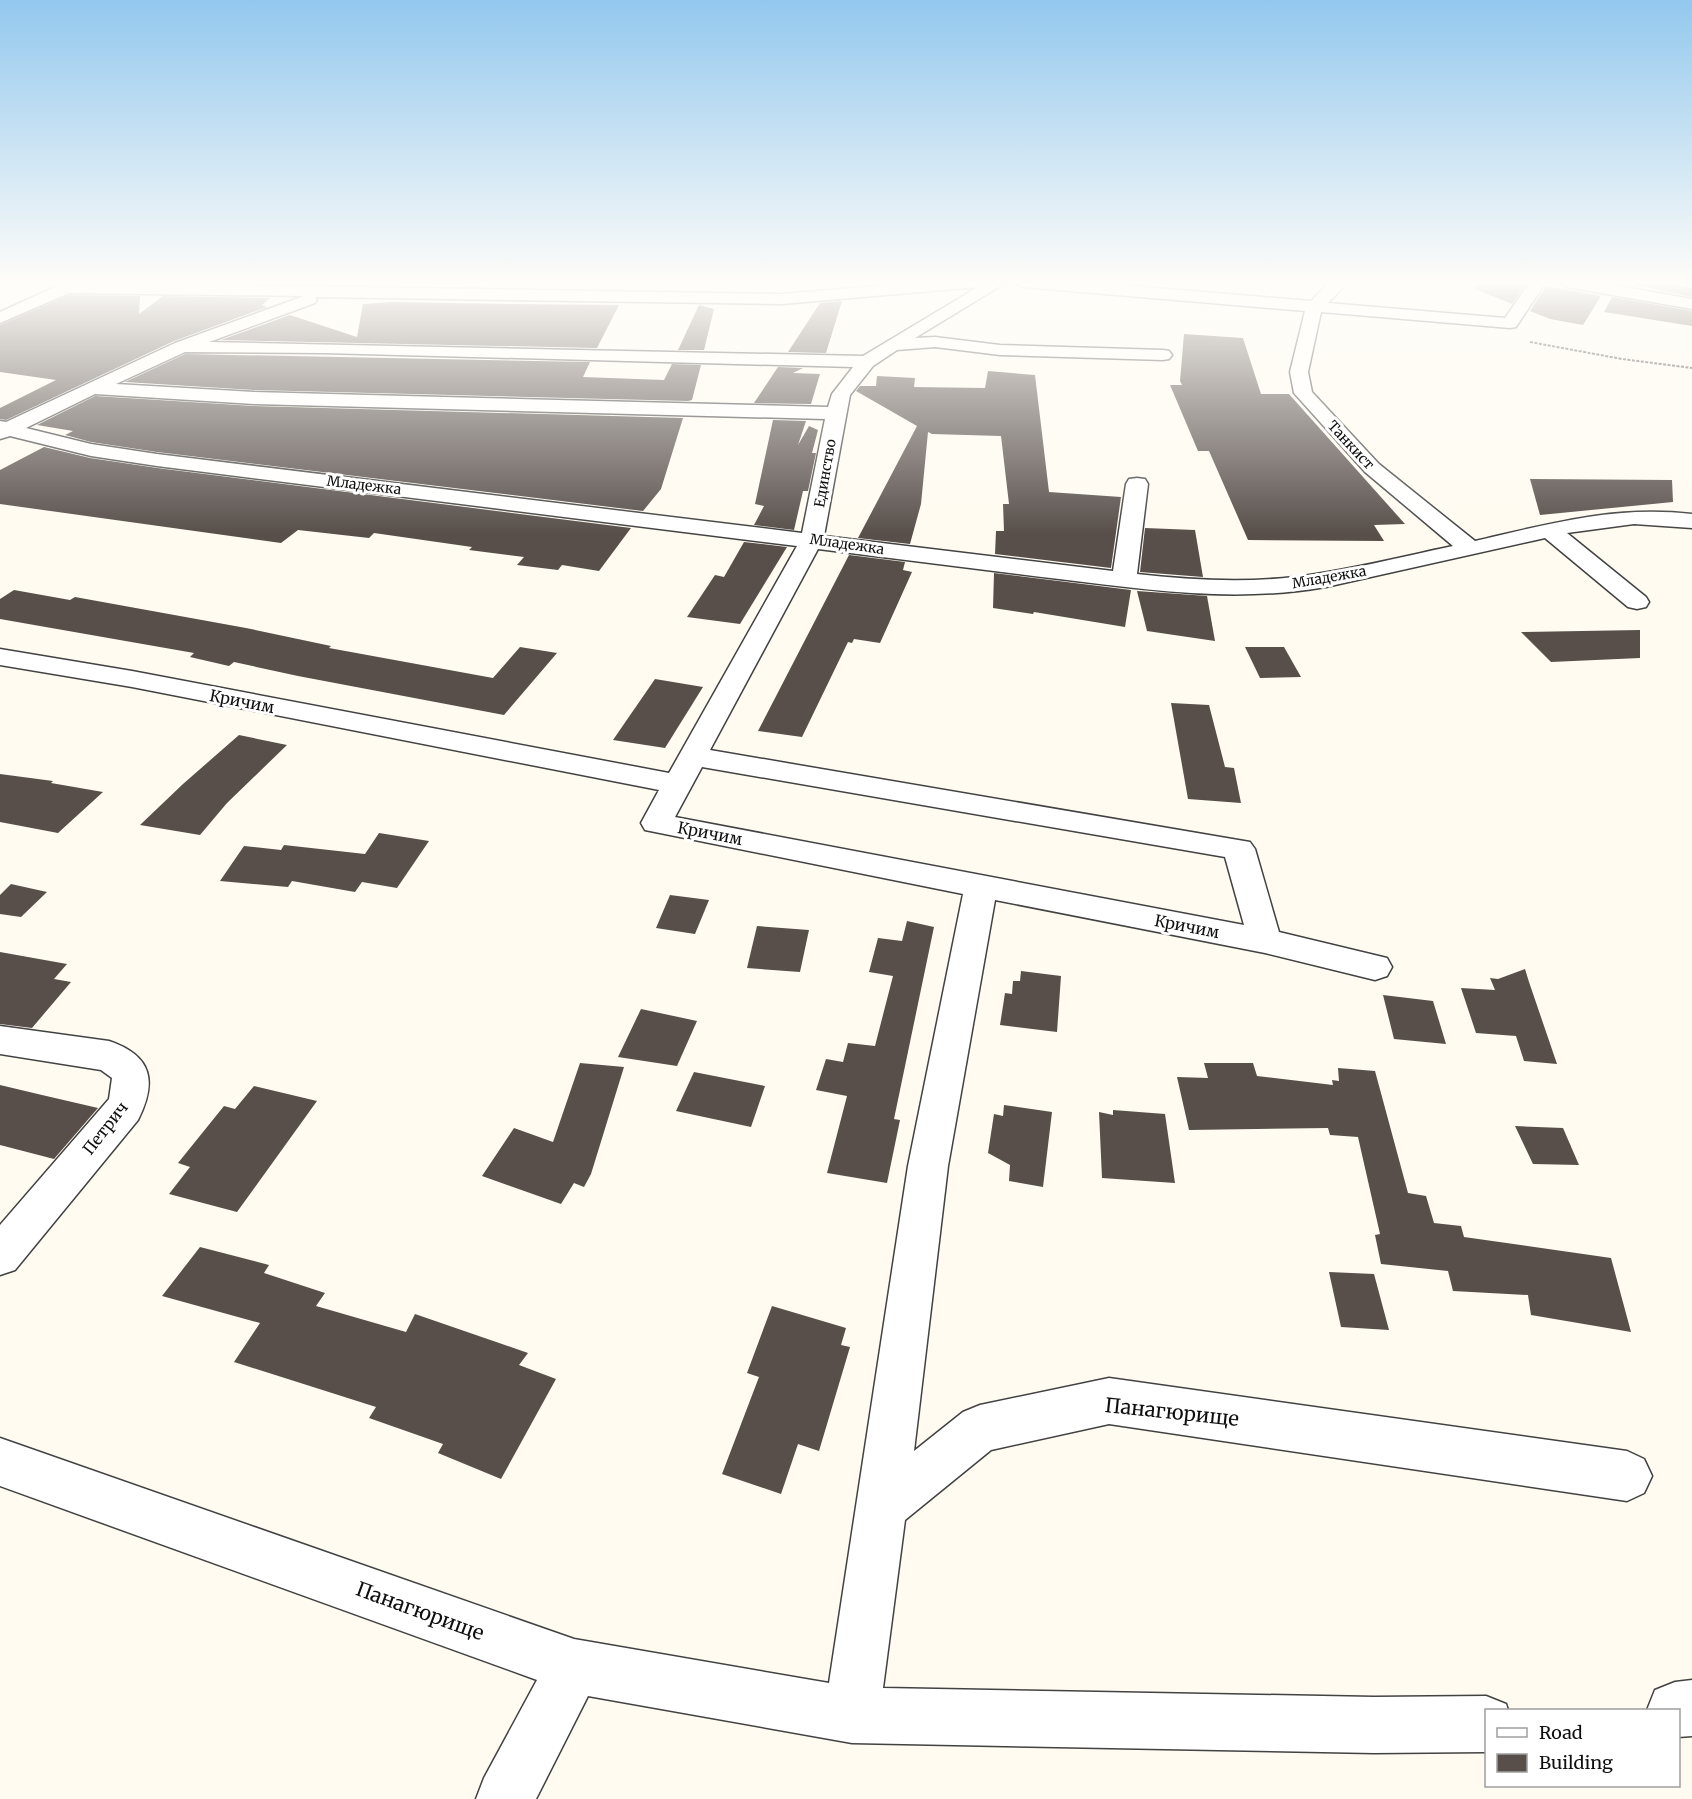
<svg xmlns="http://www.w3.org/2000/svg" width="1692" height="1799" viewBox="0 0 1692 1799" font-family="Merriweather,serif">
  <style>
    .building { fill: #584f4b }
    .lines { fill: none; stroke-linecap: round; stroke-linejoin: round }
    .minor-casing { stroke: #424242; stroke-width: 3 }
    .path { stroke: #313131; stroke-width: 2; stroke-dasharray: 3 1.5; stroke-linecap: butt }
    .minor { fill: #fff; fill-rule: evenodd }
    .labels { text-anchor: middle; stroke-width: 6; stroke-linejoin: round; paint-order: stroke }
    .far-street-label { font-size: 14px; fill: #0f0f0f; stroke: #fff }
    .street-label { font-size: 16px; fill: #0f0f0f; stroke: #fff }
    .near-street-label { font-size: 20px; fill: #0f0f0f; stroke: #fff }
  </style>
  <rect width="100%" height="100%" fill="#fffbf1"/>
  <g class="building">
    <path d="M1477,282H1524L1527,283L1512,304L1475,289Z"/>
    <path d="M1621,282H1657L1692,288V297Z"/>
    <path d="M1546,286L1601,296L1583,325L1550,319L1530,311Z"/>
    <path d="M69,295L140,296L139,314L163,296L270,298L262,305L267,307L174,341L6,420L0,419V408L56,380L0,372V325Z"/>
    <path d="M1612,297L1692,311V326L1604,312Z"/>
    <path d="M842,301L826,353L788,352L820,303Z"/>
    <path d="M393,302L512,304L619,305L597,348L221,340L290,315L357,337L363,304Z"/>
    <path d="M699,305L714,309L704,350H678Z"/>
    <path d="M1184,334L1243,338L1261,394H1289L1405,524L1374,525L1384,541L1248,540L1209,451H1198L1170,385H1182L1180,381Z"/>
    <path d="M185,354L590,362L583,377L664,380L672,364L701,365L692,400L688,401L254,390L125,382Z"/>
    <path d="M778,367L803,368L793,373L820,374L811,404L754,403Z"/>
    <path d="M988,371L1035,375L1049,492L1121,497L1111,568L995,554L996,531H1004L1003,504H1009L1001,436L932,434L928,432L921,504L910,544L858,538L917,426L856,391L860,386H876L877,376L915,378L914,387L985,388Z"/>
    <path d="M95,396L254,406L683,418L661,489L643,511L157,452L91,442L65,435L73,431L37,425Z"/>
    <path d="M773,420L806,421L798,445L809,426L818,430L812,453H816L808,491H803L794,530L754,525L764,506L755,504Z"/>
    <path d="M44,447L90,458L157,468L631,528L599,571L562,565L558,570L517,565L524,557L469,550L472,547L374,533L369,538L298,530L281,543L0,504V470Z"/>
    <path d="M1530,479L1672,480L1673,502L1540,515Z"/>
    <path d="M1145,528L1195,530L1203,577L1140,572Z"/>
    <path d="M744,542L787,547L740,624L687,617L715,575L724,577Z"/>
    <path d="M849,555L905,562L903,570L912,572L880,643L854,639L852,643L848,642L802,737L758,731Z"/>
    <path d="M994,573L1131,590L1125,627L1034,612L1033,614L993,608Z"/>
    <path d="M14,590L70,600L75,597L246,628L331,646L329,648L493,678L520,647L557,653L504,715L298,676L234,662L229,666L190,657L194,653L0,619V599Z"/>
    <path d="M1137,591L1207,596L1215,641L1147,631Z"/>
    <path d="M1640,630V658L1551,662L1521,632Z"/>
    <path d="M1245,647H1284L1301,677L1260,678Z"/>
    <path d="M655,679L703,687L665,748L613,740Z"/>
    <path d="M1171,703L1209,705L1225,767L1234,768L1241,803L1188,799Z"/>
    <path d="M239,735L287,745L227,803L200,835L140,825L183,784Z"/>
    <path d="M0,774L53,781L51,783L103,792L58,833L0,822Z"/>
    <path d="M379,833L429,841L397,888L362,882L355,892L292,881L288,887L220,881L244,846L281,850L284,845L365,854Z"/>
    <path d="M11,884L47,892L21,917L0,914V895Z"/>
    <path d="M670,895L709,900L695,934L656,928Z"/>
    <path d="M907,921L934,927L894,1119L900,1120L887,1183L827,1173L847,1096L816,1090L826,1059L843,1062L848,1043L875,1046L893,976L869,972L878,938L902,941Z"/>
    <path d="M757,926L809,930L800,972L747,968Z"/>
    <path d="M0,952L67,964L54,979L71,982L32,1028L0,1024Z"/>
    <path d="M1525,969L1529,982L1557,1064L1524,1061L1516,1036L1476,1033L1461,988L1495,990L1490,978L1498,979Z"/>
    <path d="M1021,971L1061,976L1057,1032L1000,1025L1005,993L1012,994L1013,981H1020Z"/>
    <path d="M1383,995L1433,1001L1446,1044L1394,1039Z"/>
    <path d="M641,1009L697,1021L677,1066L618,1057Z"/>
    <path d="M580,1063L624,1067L591,1174L584,1187L574,1183L561,1204L482,1176L514,1128L553,1142Z"/>
    <path d="M1204,1063H1253L1257,1076L1333,1085L1332,1080L1339,1081L1338,1068L1375,1071L1408,1193L1426,1196L1434,1223L1461,1226L1464,1237L1611,1258L1631,1332L1531,1315L1528,1295L1453,1291L1448,1271L1381,1264L1375,1235L1380,1234L1358,1137L1330,1135L1328,1128L1189,1130L1177,1077L1208,1078Z"/>
    <path d="M694,1072L765,1086L751,1127L676,1111Z"/>
    <path d="M0,1085L42,1095L98,1108L54,1159L0,1145Z"/>
    <path d="M254,1086L317,1101L237,1212L169,1194L190,1167L178,1163L224,1106L235,1109Z"/>
    <path d="M1004,1105L1052,1112L1043,1187L1009,1181L1010,1165L988,1153L994,1114L1003,1116Z"/>
    <path d="M1113,1110L1165,1114L1175,1183L1102,1178L1099,1112L1113,1115Z"/>
    <path d="M1515,1126L1563,1128L1579,1165L1533,1164Z"/>
    <path d="M200,1247L269,1265L264,1273L325,1293L316,1306L406,1332L415,1314L528,1353L519,1365L556,1379L501,1479L438,1453L443,1444L369,1418L376,1407L234,1362L260,1323L162,1296Z"/>
    <path d="M1329,1272L1374,1274L1389,1330L1341,1327Z"/>
    <path d="M772,1306L846,1328L841,1345L850,1347L819,1451L798,1444L781,1494L722,1474L759,1377L747,1373Z"/>
  </g>
  <g class="lines">
    <g class="minor-casing">
      <g id="minor">
        <path d="M66,282L782,294L923,282H1007L915,338L935,337L1000,345L1163,350L1169,351L1172,355L1169,359L1163,360L1000,355L935,347L897,350L873,366L850,395L824,536L1113,571L1126,484L1129,479L1137,478L1145,479L1148,484L1137,574C1189,580 1242,583 1294,577C1347,571 1400,557 1453,546L1365,472L1294,393L1290,372L1305,311L1023,287L1015,282H1085L1311,301L1330,282H1348L1328,303L1505,318L1530,282H1546L1516,327L1510,328L1321,312L1308,372L1312,392L1379,464L1475,541C1549,524 1615,505 1692,514V528L1634,524L1567,533L1646,597L1649,602L1646,607L1637,609L1628,607L1545,538L1326,587C1235,603 1149,590 1059,579C978,569 898,559 818,549L710,750L1250,842L1255,849L1279,932L1387,958L1392,967L1387,976L1375,980L1265,953L995,900L948,1166L914,1451L963,1412L980,1405L1109,1378L1627,1451L1644,1459L1652,1476L1644,1493L1627,1501L1109,1424L991,1450L905,1520L883,1688L1374,1697L1486,1696L1506,1704L1508,1710H1486V1752L1374,1753L852,1743L588,1696L536,1799H476L484,1778L537,1680L0,1486V1438L574,1639L829,1683L908,1166L963,894L645,830L641,823L659,790L132,687L0,665V649L132,671L669,773L797,546L157,466L91,456L10,436L0,439V421L6,422L175,343L304,296L69,293L0,323V312ZM978,287L863,356L209,342L315,303L317,300L315,297L782,304ZM185,352L324,353L853,367L832,394L828,407L254,392L116,384ZM95,394L254,404L825,419L802,533L157,454L91,444L26,428ZM702,767L1225,857L1244,925L675,817Z"/>
        <path d="M1559,282H1597L1692,299V309L1567,287Z"/>
        <path d="M0,1026L109,1041C153,1056 157,1082 138,1120L15,1270L0,1275V1225L109,1099L112,1078L101,1070L0,1054Z"/>
        <path d="M1692,1680V1736L1678,1737V1710H1647L1655,1690L1675,1682Z"/>
      </g>
    </g>
    <path class="path" d="M1530,342L1622,359L1692,368"/>
    <use href="#minor" class="minor"/>
  </g>
  <linearGradient id="sky" x2="0" y2="1"><stop stop-color="#93c8ee"/><stop offset="0.53" stop-color="#fffdf9"/><stop offset="1" stop-color="#fffdf9" stop-opacity="0"/></linearGradient>
  <rect width="1692" height="534" fill="url(#sky)"/>
  <g class="labels">
    <g class="far-street-label">
      <text transform="translate(1351 445) rotate(47)" y="5">Танкист</text>
      <text transform="translate(825 473) rotate(-80)" y="5">Единство</text>
      <text transform="translate(364 485) rotate(7)" y="5">Младежка</text>
      <text transform="translate(847 544) rotate(8)" y="5">Младежка</text>
      <text transform="translate(1329 577) rotate(-10)" y="5">Младежка</text>
    </g>
    <g class="street-label">
      <text transform="translate(242 701) rotate(11)" y="6">Кричим</text>
      <text transform="translate(710 833) rotate(11)" y="6">Кричим</text>
      <text transform="translate(1187 926) rotate(11)" y="6">Кричим</text>
      <text transform="translate(105 1128) rotate(-52)" y="6">Петрич</text>
    </g>
    <g class="near-street-label">
      <text transform="translate(1172 1412) rotate(6)" y="7">Панагюрище</text>
      <text transform="translate(420 1611) rotate(20)" y="7">Панагюрище</text>
    </g>
  </g>
  <rect x="1485" y="1709" width="195" height="78" fill="#ffffff" stroke="#9f9f9f" stroke-width="1.5"/>
  <rect x="1497" y="1728" width="30" height="9" fill="#ffffff" stroke="#9f9f9f" stroke-width="1.5"/>
  <text x="1539" y="1739" font-size="18" fill="#0f0f0f">Road</text>
  <rect x="1497" y="1754" width="30" height="18" fill="#584f4b" stroke="#9f9f9f" stroke-width="1.5"/>
  <text x="1539" y="1769" font-size="18" fill="#0f0f0f">Building</text>
</svg>
